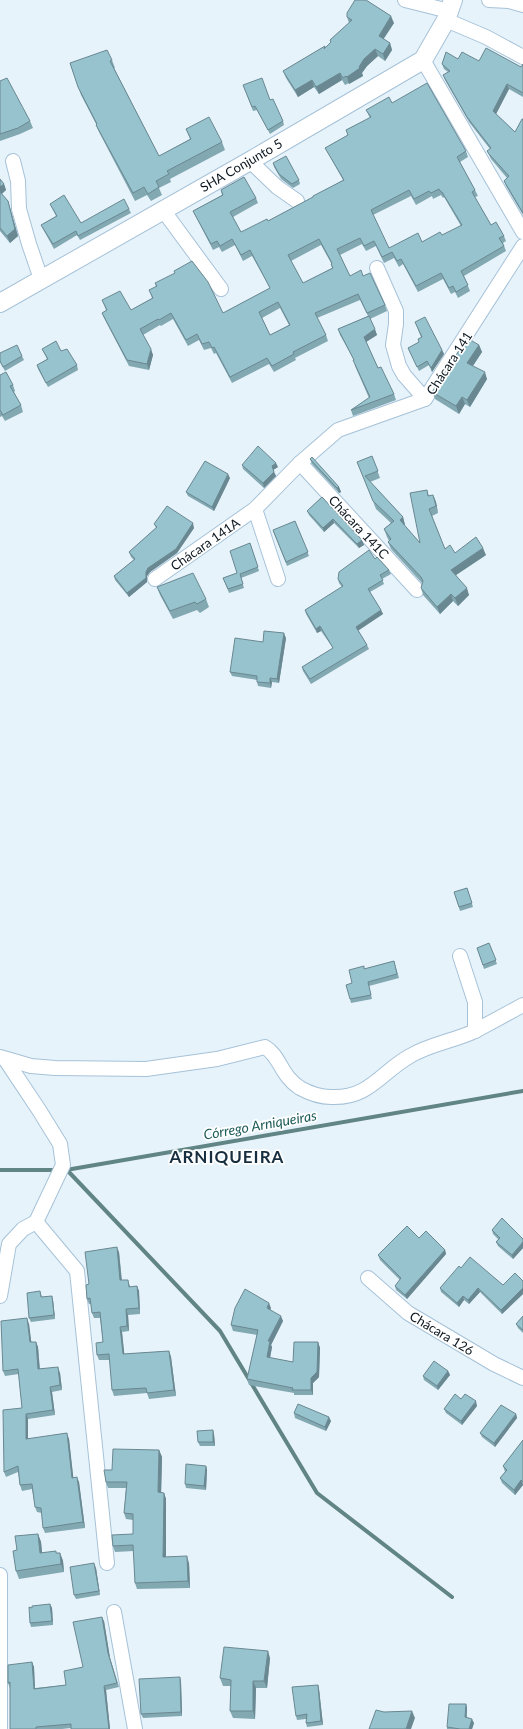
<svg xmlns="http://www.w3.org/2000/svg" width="523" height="1729" viewBox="0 0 523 1729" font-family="Lato,sans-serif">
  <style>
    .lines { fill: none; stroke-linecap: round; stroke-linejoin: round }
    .stream { stroke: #618484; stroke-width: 4 }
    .minor-casing { stroke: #a6c2d8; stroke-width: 16 }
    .tertiary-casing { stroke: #a6c2d8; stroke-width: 20 }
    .minor { stroke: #fff; stroke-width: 14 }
    .tertiary { stroke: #fff; stroke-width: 18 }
    .wall { fill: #82a8b2; fill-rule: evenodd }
    .shaded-wall { fill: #6a8891 }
    .building { fill: #97c3cf; stroke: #6a8891; fill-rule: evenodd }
    .labels { text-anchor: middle; stroke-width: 3.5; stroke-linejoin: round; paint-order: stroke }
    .street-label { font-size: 13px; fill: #0c161e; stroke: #fff }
    .water-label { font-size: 14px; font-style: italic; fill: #1c5c59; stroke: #fff }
    .district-label { font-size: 17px; font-weight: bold; letter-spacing: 1px; fill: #162e3f; stroke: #fff }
  </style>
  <rect width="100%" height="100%" fill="#e7f3fb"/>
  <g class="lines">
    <g class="stream">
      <path d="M0,1170H57"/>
      <path d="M66,1170L523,1091"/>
      <path d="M67,1170L220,1331L317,1493L452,1597"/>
    </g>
    <g class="minor-casing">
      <g id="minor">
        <path d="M405,0L449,11"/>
        <path d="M489,0L509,1L523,5"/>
        <path d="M446,20L486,37L523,57"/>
        <path d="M423,60L523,232"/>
        <path d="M13,161L18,181L19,209L29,244L41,279"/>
        <path d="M250,161L277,187L297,201"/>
        <path d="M163,210L221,289"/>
        <path d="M377,268L396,311V324L393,345L399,366L404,375L425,399"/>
        <path d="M300,463L417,590"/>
        <path d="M255,509L278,579"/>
        <path d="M155,579L255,509L300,463L338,430L425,399L523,246"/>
        <path d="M475,1031L523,1005"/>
        <path d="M0,1057L31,1066L55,1068L146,1069L217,1059L265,1047C280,1056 281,1076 300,1088C309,1093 321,1097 331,1097C369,1099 381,1072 410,1056C430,1044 454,1041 475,1031V1002L460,956"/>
        <path d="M36,1222L77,1271L107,1563"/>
        <path d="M368,1278L408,1313L494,1364L523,1378"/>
        <path d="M0,1296L9,1244L23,1229L36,1222L63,1165L60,1144L39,1110L5,1059"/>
        <path d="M0,1575V1729"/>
        <path d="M114,1612L135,1729"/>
      </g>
    </g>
    <g class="tertiary-casing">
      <path id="tertiary" d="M0,303L250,161L423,60L446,20L453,0"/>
    </g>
    <use href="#minor" class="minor"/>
    <use href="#tertiary" class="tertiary"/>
  </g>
  <g class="wall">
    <path d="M347,17L394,23L383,39L390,43L392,50L385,61L378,56L367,66L362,73L363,76L349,84V83L345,85L342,80L319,94L314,87L298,97L286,78L283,71L325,46V48L331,43L330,40L349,23Z"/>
    <path d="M458,59L479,61L521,67L523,64V97L509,89L496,114L515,132L523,119V215L506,186L504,181L507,178L491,159L487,151L490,149L469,122L445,80L443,75L448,72L444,69L442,64Z"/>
    <path d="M112,60L115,68H114L159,156L190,139L186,129L222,142L225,150L170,179L171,182L159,188L162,195L151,201L147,195L135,201L99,132L96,125V124L81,95L70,63Z"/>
    <path d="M0,81L30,121L33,128L20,134L0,141Z"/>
    <path d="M243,85L270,100L283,121L284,125L270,134L257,110L253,111Z"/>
    <path d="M392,103L466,151L468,157L460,162L475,190L478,196L475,197L491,225L504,236L506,241L503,243L506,251L464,276L470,291L458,298L455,292L451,294L443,279L418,292L403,264L399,267L394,258L384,263L376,246L366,251L362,244L340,255L350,276H363L385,305L387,311L370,319L377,335L366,342L378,368L394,394L396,400L353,416L351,410L369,398L355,366L354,360L340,335L338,329L368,316L360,300L317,318L326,335L328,341L295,358L296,360L274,372L269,364L232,383L216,353L214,354L211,348L204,350L199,340L188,346L173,319L161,326L160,325L143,335L153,355L149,370L129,366L104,318L102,313L106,310L102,300L131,310L152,298L149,290L156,287L155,283L223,313L270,288L252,256L243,261L235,245L222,252L219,247L213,250L196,217L193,211L222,195L221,190L256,198L258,203L233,217L241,232L268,221L313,197L343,180L328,153L325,148L348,135L346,130L370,118L366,110ZM441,195L443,198L444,197L461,226L442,235L422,242L389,248L373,215L411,196L416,205L432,196L433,199ZM321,245L331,263V264L332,268L303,283L291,261ZM280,308L289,325L270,335L262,318Z"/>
    <path d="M273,163L299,180L300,184L293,188L281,179L274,167Z"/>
    <path d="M0,179L4,184L6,190L2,194L8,201L18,236L10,243L0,231Z"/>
    <path d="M50,204L81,223L129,209L131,213L80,240L77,235L54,249L43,229L41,225L56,216Z"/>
    <path d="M415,322L442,350L444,354L432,372L429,365L419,371L408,348L419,342L421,337Z"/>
    <path d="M479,345L482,352L473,366L487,379L470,407L465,404L459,414L435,399L432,392Z"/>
    <path d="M42,349L61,351L77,365L78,370L48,387L38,369L37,365L47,359Z"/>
    <path d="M0,353L22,356L24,360L5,371L0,362Z"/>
    <path d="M0,375L13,385L15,391L14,392L21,405L23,412L5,421L2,416L0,417Z"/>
    <path d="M372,456L380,478L370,482L403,517L405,525V526L420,543L427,490L429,496L433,495L436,502L438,513L432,516L445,549L455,553L486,555L456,575L469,595L458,606L453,601L440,614L423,595L421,588L422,583L391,549L388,542L389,541L387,537L384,529L391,523L376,509L360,469Z"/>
    <path d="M310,459L339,487L341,492L339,493L312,464Z"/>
    <path d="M242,465L278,467L273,470L276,476L264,488L243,469Z"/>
    <path d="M230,478L214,511L188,496L186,492Z"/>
    <path d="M322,497L364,545L359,548L334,523L324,532L309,515L307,511Z"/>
    <path d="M295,521L309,556L287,566L273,531Z"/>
    <path d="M154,524L194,528L177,553L150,572L147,576V582L129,597L115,580L114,576L134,560L131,557L129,552L156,528Z"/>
    <path d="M250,543L259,571L241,578L244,588L229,593L223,578L237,573Z"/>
    <path d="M375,559L389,570L391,574L382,579L384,584L370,592L381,610L383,614L358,631L367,645L369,649L311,684L303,671L302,667L333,648L321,631L317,633L306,614L305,610L342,587L339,583L338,579Z"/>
    <path d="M157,587L206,599L209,607L200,613L197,610L173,619L160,595Z"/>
    <path d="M286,638L279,683L272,682L271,688L258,686L257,682V680L232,676L230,672L263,642Z"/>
    <path d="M467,888L473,907L460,911L454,892Z"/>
    <path d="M489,943L497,964L484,969L477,948Z"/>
    <path d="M394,961L399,978L369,986L372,999L351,1003L350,999L352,983L364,969Z"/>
    <path d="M492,1230L523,1239V1248L513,1259L498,1246L496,1242L498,1239L493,1234Z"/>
    <path d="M419,1238L445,1250L446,1254L407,1299L396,1290L395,1286L400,1280L380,1260L378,1255Z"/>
    <path d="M119,1252L122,1280L130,1285V1287L137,1286L139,1291L140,1314L128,1315L129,1331L122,1332L124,1354L169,1351L171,1357L176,1396L149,1399L147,1393L114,1396L112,1390L110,1360H99L97,1355L103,1342L100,1318H94L92,1313L91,1304H89L87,1299L89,1284Z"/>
    <path d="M461,1268L503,1285L523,1281V1294L502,1314L480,1292L469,1304L464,1300L459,1307L441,1292L440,1288Z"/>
    <path d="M40,1291L42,1297L53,1300L55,1319L31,1322L29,1318Z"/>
    <path d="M271,1308L270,1310L283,1321L271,1345L272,1347L270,1358L293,1362L318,1342L320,1348L319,1377L313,1383V1395H294V1393L249,1385L247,1379L257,1335L233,1331L231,1325Z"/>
    <path d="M523,1316V1333L518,1328L516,1324Z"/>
    <path d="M29,1324L31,1342H36L38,1347L40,1369L60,1373L62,1390L52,1392L55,1415L28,1419V1439H69L73,1477L79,1482L85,1528L45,1533L43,1528L42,1513L37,1512L35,1507L32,1489L22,1491L20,1485L18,1472L6,1477L4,1472L22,1408L19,1374L5,1376L3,1371Z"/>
    <path d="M448,1371L450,1375L438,1390L424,1380L423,1376Z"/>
    <path d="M461,1399L477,1406L462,1425L446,1413L444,1409Z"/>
    <path d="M294,1413L331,1421L326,1431L295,1418Z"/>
    <path d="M516,1414L517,1418L495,1447L482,1437L480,1433Z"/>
    <path d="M214,1434L215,1446H200L198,1442Z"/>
    <path d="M523,1440V1485L515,1495L502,1483L500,1478L505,1472L503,1466Z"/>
    <path d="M159,1450L162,1457L161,1492L164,1493L166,1499V1557L189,1563L190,1588L137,1589L135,1583L134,1551L115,1552L113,1546L133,1534V1520L126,1519L124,1513L126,1488H108L106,1482L112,1470Z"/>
    <path d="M206,1466L207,1470L206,1490L186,1488L185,1484Z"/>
    <path d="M38,1534L41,1542L42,1553H60L63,1561L64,1572L19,1579L16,1571L17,1550Z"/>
    <path d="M96,1568L100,1595L76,1599L74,1595Z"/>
    <path d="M50,1604L52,1608L53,1625L31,1627L30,1623L32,1608Z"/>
    <path d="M104,1621L110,1658L119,1687L106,1690L110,1729H71V1728L62,1729H10V1688L8,1683L32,1662L34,1667L35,1688L66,1685L83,1667Z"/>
    <path d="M270,1658L267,1688H256L255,1719L233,1718L230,1711L231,1686H223L220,1678Z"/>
    <path d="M181,1681L182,1716L143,1718L141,1714Z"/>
    <path d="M318,1685L319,1689L323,1725L307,1727L306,1723V1719L297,1720L296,1716Z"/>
    <path d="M466,1704L467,1708V1718L474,1723L472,1729H447V1727Z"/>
  </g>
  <g class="shaded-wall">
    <path d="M391,16L394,23L381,43L379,36Z"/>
    <path d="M390,43L392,50L385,61L383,54Z"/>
    <path d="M375,49L378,56L367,66L362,73L363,76L349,84L347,77L359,67L364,59Z"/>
    <path d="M340,73L342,80L319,94L316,87Z"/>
    <path d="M312,80L314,87L298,97L295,90Z"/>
    <path d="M507,84L509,89L495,116L493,111Z"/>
    <path d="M4,184L6,190L0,195V187Z"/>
    <path d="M8,201L18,236L10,243L7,236Z"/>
    <path d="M375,329L377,335L366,342L364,337Z"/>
    <path d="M479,345L482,352L470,370L467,363Z"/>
    <path d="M151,349L153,355L149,370L147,364Z"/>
    <path d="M442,350L444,354L432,372L431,368Z"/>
    <path d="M485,372L487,379L470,407L467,400Z"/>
    <path d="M462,397L465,404L459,414L456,406Z"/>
    <path d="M276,463L278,467L273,470L272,466Z"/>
    <path d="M274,472L276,476L264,488L263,483Z"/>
    <path d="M228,474L230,478L214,511L212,507Z"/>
    <path d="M339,487L341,492L339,493L337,488Z"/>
    <path d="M433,495L436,502L438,513L436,506Z"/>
    <path d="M403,517L405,525L403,528L400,520Z"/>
    <path d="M333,519L334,523L324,532L323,528Z"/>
    <path d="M193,523L194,528L177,553L150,572L147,576V582L129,597L127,593L148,568Z"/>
    <path d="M362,540L364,545L359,548L357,544Z"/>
    <path d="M483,548L486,555L453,577L451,570Z"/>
    <path d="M467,588L469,595L458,606L455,598Z"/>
    <path d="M451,594L453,601L440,614L437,607Z"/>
    <path d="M381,610L383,614L357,631L356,627Z"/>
    <path d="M320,626L321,631L317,633L316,629Z"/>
    <path d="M284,633L286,638L279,683L277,679Z"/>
    <path d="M270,678L272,682L271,688L270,683Z"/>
    <path d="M523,1242V1248L513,1259L512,1255Z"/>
    <path d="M117,1247L119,1252L122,1286L120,1280Z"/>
    <path d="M445,1250L446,1254L407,1299L405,1295Z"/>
    <path d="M137,1286L139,1291L140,1314L139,1308Z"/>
    <path d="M478,1288L480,1292L469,1304L468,1300Z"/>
    <path d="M523,1288V1294L502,1314L501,1310Z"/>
    <path d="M52,1296L53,1300L55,1319L54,1315Z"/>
    <path d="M463,1296L464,1300L459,1307L457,1303Z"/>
    <path d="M269,1303L271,1308L269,1313L267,1308Z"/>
    <path d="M126,1309L128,1315L129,1331L127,1326Z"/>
    <path d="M281,1316L283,1321L271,1345L272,1347L269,1363L267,1357L268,1341Z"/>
    <path d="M27,1318L29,1324L32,1347L30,1342Z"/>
    <path d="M120,1327L122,1332L125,1360L123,1354Z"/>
    <path d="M36,1342L38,1347L40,1375L38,1369Z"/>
    <path d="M318,1342L320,1348L319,1377L313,1383V1395L311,1390V1378Z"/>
    <path d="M169,1351L171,1357L176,1396L174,1390Z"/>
    <path d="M58,1367L60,1373L62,1390L60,1385Z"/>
    <path d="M448,1371L450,1375L438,1390L437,1386Z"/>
    <path d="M50,1387L52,1392L55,1415L53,1410Z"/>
    <path d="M476,1401L477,1406L462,1425L461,1421Z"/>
    <path d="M26,1414L28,1419V1444L26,1439Z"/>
    <path d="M516,1414L517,1418L495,1447L494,1443Z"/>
    <path d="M329,1417L331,1421L326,1431L325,1427Z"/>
    <path d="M213,1430L214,1434L215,1446L213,1442Z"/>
    <path d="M67,1433L69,1439L74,1483L72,1478Z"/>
    <path d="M159,1450L162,1457L161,1498L158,1492Z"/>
    <path d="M206,1466L207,1470L206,1490L204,1486Z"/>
    <path d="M77,1477L79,1482L85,1528L83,1522Z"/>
    <path d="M521,1480L523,1485L515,1495L514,1490Z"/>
    <path d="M164,1493L166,1499V1563L163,1557Z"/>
    <path d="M38,1534L41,1542L43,1562L40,1553Z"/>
    <path d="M60,1553L63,1561L64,1572L61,1564Z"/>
    <path d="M187,1556L189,1563L190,1588L188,1581Z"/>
    <path d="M94,1563L96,1568L100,1595L99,1591Z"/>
    <path d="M50,1604L52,1608L53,1625L52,1621Z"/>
    <path d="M102,1617L104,1621L110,1658L119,1687L108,1653Z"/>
    <path d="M268,1651L270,1658L267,1688L264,1681Z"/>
    <path d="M32,1662L34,1667L35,1693L34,1689Z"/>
    <path d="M180,1677L181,1681L182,1716L181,1712Z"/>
    <path d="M253,1681L256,1688L255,1719L253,1711Z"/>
    <path d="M318,1685L319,1689L323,1725L321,1721Z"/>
    <path d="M104,1686L106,1690L110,1729H109Z"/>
    <path d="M466,1704L467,1708L466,1721L465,1717Z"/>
    <path d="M412,1711L415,1718L411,1729H406Z"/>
    <path d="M472,1719L474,1723L472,1729H469Z"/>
  </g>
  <g class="building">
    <path d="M355,0H366L391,16L379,36L390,43L383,54L375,49L364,59L359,67L360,68L347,77L346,76L343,78L340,73L316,87L312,80L295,90L283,71L325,46L324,49L331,42L330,40L352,20L347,17V13Z"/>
    <path d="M486,48L521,67L523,64V93L507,84L493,111L515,132L522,119H523V213L504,181L509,176L489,154L487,151L491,148L467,117L443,75L450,71L442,64L446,52L458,59L462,52L479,61Z"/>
    <path d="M107,50L112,60L110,61L159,156L191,139L186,129L209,117L222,142L167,171L169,174L156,181L159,187L148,194L144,187L133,193L96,125L97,124L78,87L70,63Z"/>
    <path d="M7,78L30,121L18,128L0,134V81Z"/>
    <path d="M262,78L270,100L273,99L283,121L268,130L255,106L252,107L243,85Z"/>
    <path d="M427,83L466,151L457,157L475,190L472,192L491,225L496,222L504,236L499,238L504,246L461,271L468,285L456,292L453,286L449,288L441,273L416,286L401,259L397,261L392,252L382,257L374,241L364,246L360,238L337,249L350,276L361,270L363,276L370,273L385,305L367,313L358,294L315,313L326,335L293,352L294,354L272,366L267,358L230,377L214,347L212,348L209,342L202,344L197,334L186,340L171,313L159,320L158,319L140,329L151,349L147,364L127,360L102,313L107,310L102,300L120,291L131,310L153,298L149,290L157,286L155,283L175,273L174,271L192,261L208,282L223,313L270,288L250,250L241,255L232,239L220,246L217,241L211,244L193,211L223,195L221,190L244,177L256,198L230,212L241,232L267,219L268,221L313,197V196L344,180L325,148L348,135L346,130L371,117L366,110L389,97L392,103ZM439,189L441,192H442L462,225L442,235L440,232L422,242L418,233L389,248L371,210L409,190L414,199L429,191L431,193ZM319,239L332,263L331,264L333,268L303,283L288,255ZM278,302L290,325L270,335L259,312Z"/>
    <path d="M286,156L299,180L292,184L279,174L273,163Z"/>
    <path d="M0,179L4,184L0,187Z"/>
    <path d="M0,192L8,201L15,229L7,236L0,228Z"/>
    <path d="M64,195L81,223L124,199L129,209L78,236L76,231L53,244L41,225L57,216L50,204Z"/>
    <path d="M369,316L375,329L364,337L378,368L381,367L394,394L351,410L370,397L353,360H354L338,329Z"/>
    <path d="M425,317L442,350L431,368L427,361L417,367L408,348L419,342L418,339L422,337L415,322Z"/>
    <path d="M467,338L479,345L467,363L485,372L467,400L462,397L456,406L432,392Z"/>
    <path d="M56,341L61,351L67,349L77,365L46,383L37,365L48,359L42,349Z"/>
    <path d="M17,345L22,356L3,367L0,361V353Z"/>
    <path d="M6,372L13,385L10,386L21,405L3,415L0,410V375Z"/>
    <path d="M258,446L276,463L272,466L274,472L263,483L242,465Z"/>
    <path d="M372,456L378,471L365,476L403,517L400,520L420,543L410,493L427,490L428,496L433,495L436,506L429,509L445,549L450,545L455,553L476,537L483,548L451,570L467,588L455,598L451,594L437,607L421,588L423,581L421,577L388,542L391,539L384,529L394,521L373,501L357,462Z"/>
    <path d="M312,457L339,487L337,488L310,459Z"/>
    <path d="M205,461L228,474L212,507L186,492Z"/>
    <path d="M322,497L362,540L357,544L333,519L323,528L307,511Z"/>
    <path d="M167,506L193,523L176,549L148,568L146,572V578L127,593L114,576L135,559L129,552L157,527L154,524Z"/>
    <path d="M295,521L308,552L286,562L273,530Z"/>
    <path d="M250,543L258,567L240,574L243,584L228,589L223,578L237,573L230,551Z"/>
    <path d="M369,550L375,559L377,557L389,570L380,575L383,580L368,589L381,610L356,627L367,645L310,679L302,667L333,648L320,626L316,629L305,610L343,586L338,579L339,572Z"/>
    <path d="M193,573L206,599L197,604L195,602L170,611L157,587Z"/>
    <path d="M264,631L284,633L277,679L270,678V683L257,682V676L230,672L235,638L263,642Z"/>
    <path d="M467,888L472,903L459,907L454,892Z"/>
    <path d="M489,943L496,960L483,965L477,948Z"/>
    <path d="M394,961L397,974L368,982L371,995L350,999L346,985L352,983L349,970L364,966V969Z"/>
    <path d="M502,1218L523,1239V1242L512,1255L496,1242L500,1238L492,1230Z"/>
    <path d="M407,1226L419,1238L426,1231L445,1250L405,1295L395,1286L401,1278L378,1255Z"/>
    <path d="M117,1247L120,1280H128L129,1287L137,1286L139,1308L126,1309L127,1326L120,1327L123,1354L169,1351L174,1390L147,1393L146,1388L112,1390L109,1354L97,1355L96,1343L103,1342L100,1312L92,1313L90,1298L87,1299L86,1285L89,1284L85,1252Z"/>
    <path d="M470,1257L503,1285L515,1273L523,1281V1288L501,1310L478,1288L468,1300L463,1296L457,1303L440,1288L459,1266L461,1268Z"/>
    <path d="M245,1289L269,1303L267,1308L281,1316L268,1341H270L267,1357L293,1362L294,1342H318L317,1372L311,1378V1390H292L293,1388L247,1379L258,1330L231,1325L235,1308Z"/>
    <path d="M40,1291L41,1297L52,1296L54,1315L29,1318L27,1293Z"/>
    <path d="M523,1316V1330L516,1324Z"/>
    <path d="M27,1318L30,1342H36L38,1369L58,1367L60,1385L50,1387L53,1410L26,1414V1439L67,1433L72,1478L77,1477L83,1522L43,1528L41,1508L35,1507L32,1484L20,1485L18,1466L4,1472L3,1410L22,1408L18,1369L3,1371L1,1321Z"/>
    <path d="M434,1361L448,1371L437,1386L423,1376Z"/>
    <path d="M455,1394L461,1399L465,1394L476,1401L461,1421L444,1409Z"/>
    <path d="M298,1404L329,1417L325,1427L294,1413Z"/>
    <path d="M501,1405L516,1414L494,1443L480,1433Z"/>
    <path d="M213,1430V1442H198L197,1431Z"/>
    <path d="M523,1440V1482L521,1480L514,1490L500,1478L507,1470L503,1466Z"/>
    <path d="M113,1449L159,1450L158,1492L164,1493L163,1557L187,1556L188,1581L135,1583L133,1545L113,1546L112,1535L133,1534V1514L124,1513L127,1482H106L104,1470H112Z"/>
    <path d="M186,1464L206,1466L204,1486L185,1484Z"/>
    <path d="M38,1534L40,1553L56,1551V1553H60L61,1564L16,1571L13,1551L17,1550L15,1536Z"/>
    <path d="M94,1563L99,1591L74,1595L70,1567Z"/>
    <path d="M50,1604L52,1621L30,1623L29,1607L32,1608V1606Z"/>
    <path d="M102,1617L108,1653L117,1683L104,1686L109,1729H71V1724L36,1727V1729H10V1682L8,1683V1665L32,1662L34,1689L66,1685L64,1671L83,1667L73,1622Z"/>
    <path d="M224,1647L268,1651L264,1681H253V1711H230L231,1680L220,1678Z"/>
    <path d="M180,1677L181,1712L141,1714L139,1679Z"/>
    <path d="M318,1685L321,1721L306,1723L307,1714L296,1716L292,1687Z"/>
    <path d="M449,1704H466L465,1717L472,1719L469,1729H460L447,1727Z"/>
    <path d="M376,1710L384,1712L412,1711L406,1729H369Z"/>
  </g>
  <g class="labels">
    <g class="street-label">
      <text transform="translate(241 165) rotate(-30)" y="5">SHA Conjunto 5</text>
      <text transform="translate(449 363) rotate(-57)" y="5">Chácara 141</text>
      <text transform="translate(359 527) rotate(47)" y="5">Chácara 141C</text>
      <text transform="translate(205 544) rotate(-35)" y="5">Chácara 141A</text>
      <text transform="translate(442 1333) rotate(31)" y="5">Chácara 126</text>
    </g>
    <g class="water-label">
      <text transform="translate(260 1125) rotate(-10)" y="5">Córrego Arniqueiras</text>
    </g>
    <g class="district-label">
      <text x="227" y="1163">ARNIQUEIRA</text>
    </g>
  </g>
</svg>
